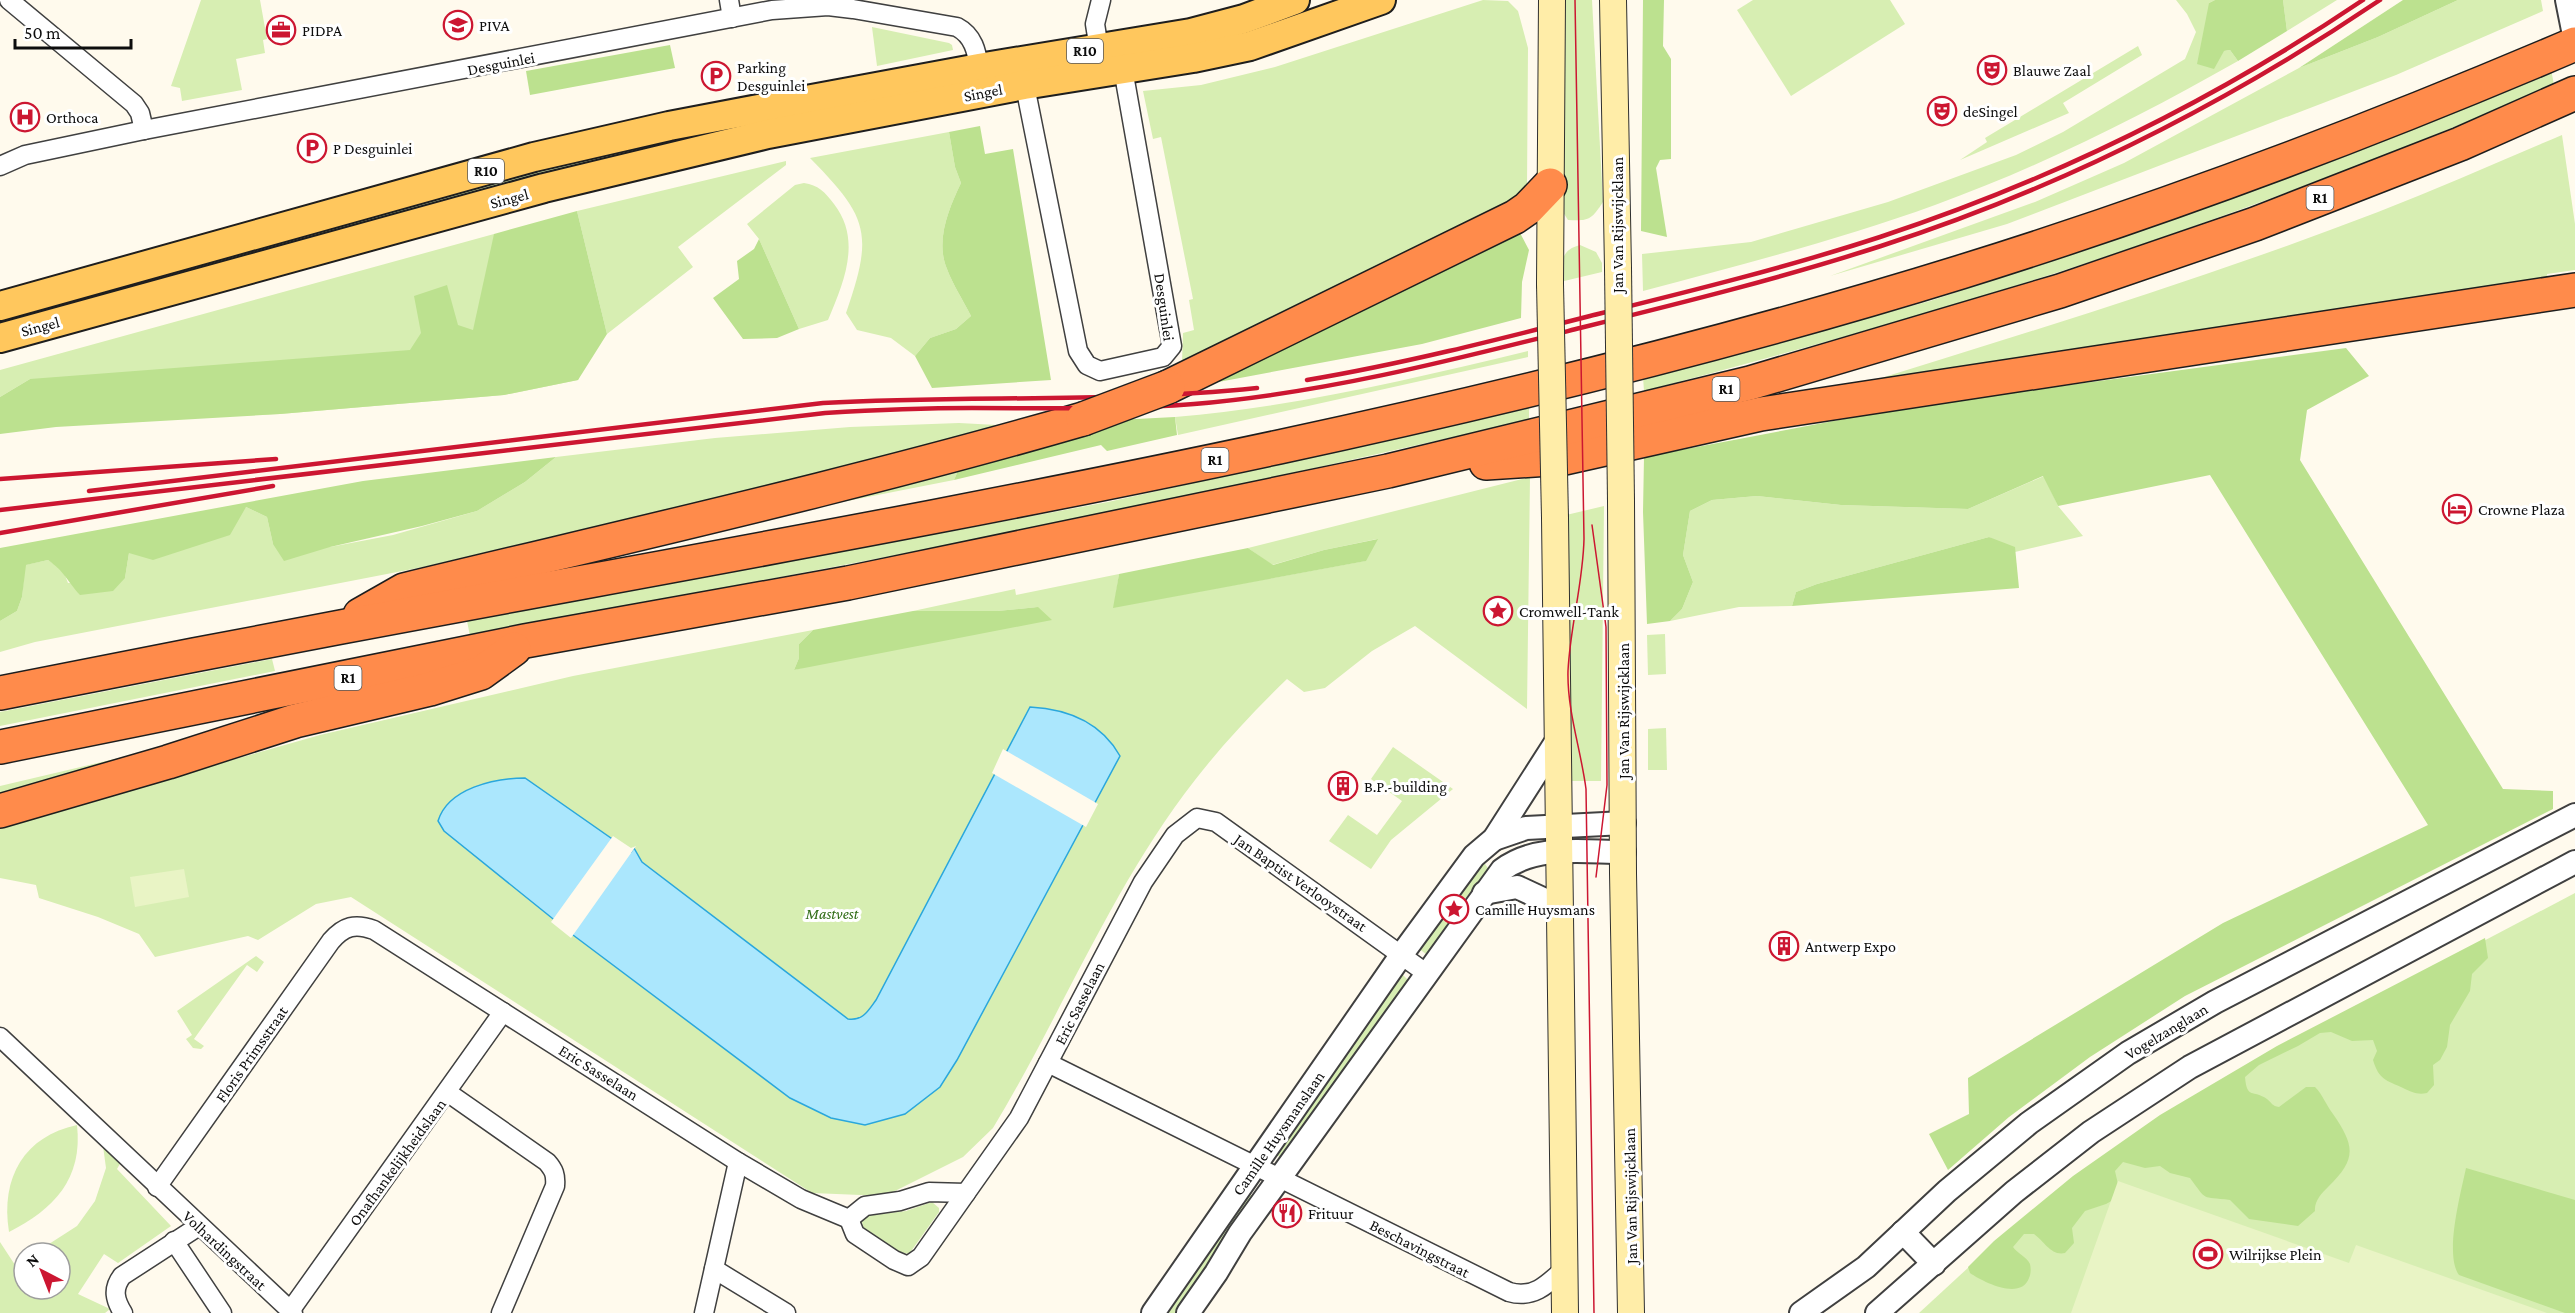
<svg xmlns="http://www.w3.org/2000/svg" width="2575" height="1313" viewBox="0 0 2575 1313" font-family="'Crimson Pro',serif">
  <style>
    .green { fill: #d7eeb2 }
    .forest { fill: #bce18f }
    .pitch { fill: #e9f4c5 }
    .water { fill: #abe7fd; stroke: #2aa7dc; stroke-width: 1.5 }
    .pier { fill: #fffaed }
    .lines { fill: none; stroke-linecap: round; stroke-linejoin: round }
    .minor-casing { stroke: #404040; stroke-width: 21 }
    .tertiary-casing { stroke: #404040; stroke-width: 26 }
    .secondary-casing { stroke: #2f2f2f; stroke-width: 28 }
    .primary-casing { stroke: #1e1e1e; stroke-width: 32 }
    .motorway-casing { stroke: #1e1e1e; stroke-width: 36 }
    .minor { stroke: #fff; stroke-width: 18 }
    .tertiary { stroke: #fff; stroke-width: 22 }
    .secondary { stroke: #ffeda8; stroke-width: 26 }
    .primary { stroke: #ffc75d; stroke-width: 28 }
    .motorway { stroke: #ff8b4b; stroke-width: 33 }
    .tram { stroke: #cc1631; stroke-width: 1.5 }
    .rail { stroke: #cc1631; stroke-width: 4.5 }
    .secondary-bridge-casing { stroke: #2f2f2f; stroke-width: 28; stroke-linecap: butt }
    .motorway-bridge-casing { stroke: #1e1e1e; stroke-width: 36; stroke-linecap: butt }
    .secondary-bridge { stroke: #ffeda8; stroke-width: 26 }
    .motorway-bridge { stroke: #ff8b4b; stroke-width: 33 }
    .labels { text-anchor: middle; stroke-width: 6; stroke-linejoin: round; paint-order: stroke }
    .shield { fill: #fff; stroke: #565656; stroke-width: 1.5 }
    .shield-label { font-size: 15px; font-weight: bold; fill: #0d0d0d }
    .poi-label { font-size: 16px; fill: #0d0d0d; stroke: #fff; text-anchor: start }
    .street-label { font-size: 16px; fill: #0d0d0d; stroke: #fff }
    .park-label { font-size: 16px; font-style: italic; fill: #306c16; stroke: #fff }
  </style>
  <rect width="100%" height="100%" fill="#fffaed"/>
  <g class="green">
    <path d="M201,0H260L267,39L263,40L265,53L236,59L242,90L182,101L180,88L171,86Z"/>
    <path d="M1483,0L1508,1L1518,11L1528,48L1527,186L1520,200L1182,362L1183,333L1194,330L1189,300L1193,299L1161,137L1153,139L1143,91L1201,85L1275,67Z"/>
    <path d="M1560,0H1592L1603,202C1591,220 1589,221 1568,220L1559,206Z"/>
    <path d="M1753,0H1890L1905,24L1791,96L1737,10Z"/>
    <path d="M2176,0H2215L2209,3L2224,51L2230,50L2238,61C2141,116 2040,167 1935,205C1839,240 1740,265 1643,291L1642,254L1751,242L1888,202L2016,155L2063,132L2185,59L2196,32L2187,14Z"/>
    <path d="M2283,0H2337L2287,31Z"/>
    <path d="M2458,0H2541L2543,11L2396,75L2007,224L1830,276L2035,202L2124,163L2299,68L2378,37Z"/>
    <path d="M872,27L949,43L952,45L953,50L877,66Z"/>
    <path d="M2138,46L2142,55L2063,103L2069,113L1960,160L1987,142L1985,138Z"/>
    <path d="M2551,69L2554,85C2393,154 2229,217 2062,271C1923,316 1784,354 1644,391L1643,377L1930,301L2160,224L2316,165Z"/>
    <path d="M943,83L0,328V315L604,151Z"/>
    <path d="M949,132L955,167L961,183C949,208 935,241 947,269C953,285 963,300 971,316L956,329L930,338L915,356L891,338L857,330L846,313C874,233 868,217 810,158Z"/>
    <path d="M2562,135L2575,224V270L2547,274L2548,280L1849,388C2026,333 2204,279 2378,212C2440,188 2500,161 2562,135Z"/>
    <path d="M786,161V165L678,247L693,267L607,334L577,211Z"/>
    <path d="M804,183C818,185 825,192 834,204C862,240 844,282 828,320L799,329L759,239L747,224L795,185Z"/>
    <path d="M494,234L583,369L578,380L504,395L280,414L229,416L30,379L0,397V370Z"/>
    <path d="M1580,245L1596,252L1602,263V272L1560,282C1561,264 1560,250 1580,245Z"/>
    <path d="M1528,351V357L1178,435L1175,417C1295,407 1411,379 1528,351Z"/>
    <path d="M1529,405V420L1270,478L975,540L470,636L467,621L1108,502L1265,467Z"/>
    <path d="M959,423L997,425L922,447L698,502L423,567L35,642L0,652V621L17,611L22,597L25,565L48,560L63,570L68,583L125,578L129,553L246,507L267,517L273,544L330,547L393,535L477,511L525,482L556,457L715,438L850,427Z"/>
    <path d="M955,465L957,473L954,480L705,529Z"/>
    <path d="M2044,476L2058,506L2083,536L2015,552L1989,537L1817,584L1796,592L1792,606L1739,607L1670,621L1682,609L1693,582L1683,555L1690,511L1712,500L1757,496L1841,505L1968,509Z"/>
    <path d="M1530,477L1527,709L1415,626L1372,651L1325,688L1304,692L1287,679C1254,711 1223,744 1195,780C1112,886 1062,1014 993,1128L963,1157L885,1196L812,1193L351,897L316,904L258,940L248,936L155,957L139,934L98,917L39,898L36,885L0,878V826L320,735L573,676L813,630L799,644V658L794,670L1038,607L997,611H913L1015,589L1016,595L1119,574L1114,607L1365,561L1377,539L1324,550L1272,565L1248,548Z"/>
    <path d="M1604,506L1601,781H1565L1562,516Z"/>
    <path d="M1665,634L1666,674L1648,675L1647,635Z"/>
    <path d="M272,659L275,671L0,726V712Z"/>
    <path d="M1666,728L1667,770H1648V729Z"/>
    <path d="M212,736L0,799V786Z"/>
    <path d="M1393,747L1453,789L1391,840L1371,869L1329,841L1348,815L1377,835L1402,801L1371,779Z"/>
    <path d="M1482,859L1489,870L1463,901L1454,895Z"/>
    <path d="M2575,893V1313H1919L1995,1243L2074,1178L2305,1035Z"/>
    <path d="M1444,913L1452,919L1426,954L1418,948Z"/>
    <path d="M256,956L264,962L257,972L247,965L194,1039L204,1046L201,1049L193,1048L186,1039L192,1035L177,1011Z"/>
    <path d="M1401,973L1410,982L1286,1160L1274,1154Z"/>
    <path d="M77,1125C83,1179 54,1209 9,1232C0,1177 25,1136 77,1125Z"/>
    <path d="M103,1146L121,1162L117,1169L171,1226L118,1263L104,1254L78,1294L110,1309L105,1313H0V1242L15,1265L24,1260V1289H60V1253H35L77,1226L95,1201L106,1168Z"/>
    <path d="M1247,1192L1258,1200L1178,1313H1161Z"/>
    <path d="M932,1202L939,1208V1212L909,1254L900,1252L863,1227L862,1222L866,1216L906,1211Z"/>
  </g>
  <g class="forest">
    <path d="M1643,0H1664L1663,46L1671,59V159L1660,160L1656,168L1667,237L1641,231Z"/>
    <path d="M2215,0H2283L2287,31L2238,61L2230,50L2224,51L2214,69L2197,64L2209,3Z"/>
    <path d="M2403,0H2458L2378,37L2299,68Z"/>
    <path d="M670,45L675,68L530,95L526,71Z"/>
    <path d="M980,126L985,154L1013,149L1051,380L932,388L915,356L930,338L956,329L971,316C963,300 953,285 947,269C935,241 949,208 961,183L955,167L949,132Z"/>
    <path d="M577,211L607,334L578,380L504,395L280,414L56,427L0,434V397L30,379L410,350L421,333L414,296L447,285L458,325L473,330L494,234Z"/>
    <path d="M1519,231L1529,250L1522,282L1521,318L1422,344L1213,383Z"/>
    <path d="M759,239L799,329L777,338L743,339L713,298L739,279L737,261L754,249Z"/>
    <path d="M2346,348L2369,376L2307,410L2300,460L2503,789L2553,791V809L2185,996L2090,1057L2009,1117L1948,1170L1929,1134L1969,1114L1968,1078L2223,923L2428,825L2210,475L2058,506L2043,476L1968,509L1841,505L1757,496L1712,500L1690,511L1683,555L1693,582L1682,609L1670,621L1647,624L1643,512L1644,457L1913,406Z"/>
    <path d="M1175,417L1177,435L1107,451L1101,445L954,480L957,473L955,465L1117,420Z"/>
    <path d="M556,457L525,482L477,511L422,526L330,547L284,561L273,544L267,517L246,507L230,535L153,560L129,553L125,578L113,591L80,595C67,581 65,572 48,560L26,565L22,597L17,611L0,621V548L363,481Z"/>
    <path d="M1989,537L2015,547L2019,588L1792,606L1796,592L1817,584Z"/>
    <path d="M1378,539L1366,561L1113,608L1119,574L1248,548L1273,565L1324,550Z"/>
    <path d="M1038,607L1052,620L794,670L799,658V644L813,630L913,611H997Z"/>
    <path d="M2485,938L2488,958L2472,974L2470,991L2450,1025L2447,1047L2440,1060L2433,1065L2434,1085L2427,1093C2417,1095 2412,1092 2403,1088C2386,1080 2379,1080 2373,1060L2377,1051L2373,1040L2352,1041L2331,1032L2320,1033L2298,1046L2259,1065L2245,1077C2247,1100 2253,1089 2267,1099C2272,1103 2272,1106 2279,1107L2306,1087H2315C2323,1095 2326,1105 2333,1114C2355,1146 2357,1159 2328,1187C2322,1193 2314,1201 2315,1211L2298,1226L2249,1219L2230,1200C2200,1196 2208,1202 2190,1178L2170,1173L2160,1166L2145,1168L2123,1162L2115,1171L2120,1193L2117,1198L2106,1204L2085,1211L2072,1228L2074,1243L2065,1253C2051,1256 2045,1242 2034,1234H2024L2013,1247C2017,1253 2027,1257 2030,1264C2031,1268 2031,1274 2029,1278C2021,1301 1983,1282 1970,1273L1968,1267L1994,1241L2073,1176L2160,1115L2277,1046Z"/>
    <path d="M2466,1168L2575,1200V1313H2565L2459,1275C2444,1255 2461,1192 2466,1168Z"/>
  </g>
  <g class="pitch">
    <path d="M184,869L189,897L135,907L130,877Z"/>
    <path d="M2118,1181L2349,1263L2356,1245L2547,1313H2071Z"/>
  </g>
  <path class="water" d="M1030,707C1067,709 1101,722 1120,756L957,1060L940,1087L905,1114L865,1125L831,1118L790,1098L573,935L444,831L438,821C448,788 495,778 525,778L631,852L634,848L642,862L848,1019C863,1021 868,1011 876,1000Z"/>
  <g class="pier">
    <path d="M1003,749L1098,804L1086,827L992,773Z"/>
    <path d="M613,836L631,848L636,846L571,938L551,922Z"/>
  </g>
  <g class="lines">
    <g class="minor-casing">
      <g id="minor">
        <path d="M9,0L134,104L140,113L144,130"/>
        <path d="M729,0L732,18"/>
        <path d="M1099,49L1095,24L1101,0"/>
        <path d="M1023,76L1078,351L1087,365L1100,371L1163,357L1172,346L1123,69"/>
        <path d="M0,166L25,155L144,130L772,10L828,6L853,9L957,27C976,37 977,56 981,76"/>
        <path d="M0,1037L293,1313"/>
        <path d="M1048,1063L1509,1292C1533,1299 1547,1285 1564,1269"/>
        <path d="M447,1092L547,1162C554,1170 556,1175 555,1186L501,1313"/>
        <path d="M157,1187L331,941C344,926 355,923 374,930L738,1162L801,1199L849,1219L865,1206L900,1201L929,1192L966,1193L1019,1118L1143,882L1175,835L1197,818L1216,822L1426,973"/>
        <path d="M849,1219L855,1234L894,1260L908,1266L921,1257L966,1193"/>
        <path d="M174,1241L222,1313"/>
        <path d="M714,1269L786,1313"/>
        <path d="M290,1311L503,1012"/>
        <path d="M123,1313C115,1300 112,1289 122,1276L199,1226"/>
        <path d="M704,1313L738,1162"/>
      </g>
    </g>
    <g class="tertiary-casing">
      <g id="tertiary">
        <path d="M2567,0L2575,40"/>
        <path d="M1494,839L1526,828L1624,823"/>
        <path d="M1484,893L1517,887L1560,907"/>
        <path d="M1903,1232L1934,1264"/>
        <path d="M1153,1313L1402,954L1474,856L1494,839L1558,739"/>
        <path d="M1188,1313L1216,1273L1240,1233L1502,870C1537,844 1582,852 1624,852"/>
        <path d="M1801,1313L1866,1267L1947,1191L2029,1123L2128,1053L2215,1002L2575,815"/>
        <path d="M1877,1313L2014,1192L2091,1132L2190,1067L2575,862"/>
      </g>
    </g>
    <g class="secondary-casing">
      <g id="secondary">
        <path d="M1613,0L1618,268"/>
        <path d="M1550,284L1552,0"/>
        <path d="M1621,501L1623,873L1631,1313"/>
        <path d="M1555,518L1565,1313"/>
      </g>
    </g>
    <g class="primary-casing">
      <g id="primary">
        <path d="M0,306L534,157L669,126L774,106L979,68L1191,33L1244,19L1295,0"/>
        <path d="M0,338L544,188L768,134L1024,85L1193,58L1250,46L1381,0"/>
      </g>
    </g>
    <g class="motorway-casing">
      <g id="motorway">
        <path d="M1168,387L1515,217L1528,208L1550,185"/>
        <path d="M1486,463L1565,458L1761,414L2575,290"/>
        <path d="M360,615L404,590C631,535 859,484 1083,419"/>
        <path d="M0,693C114,671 227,648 341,627C884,525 1432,436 1961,272C2170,207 2374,130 2575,44"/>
        <path d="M0,747L525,641L848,583L1388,471L1750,383L2060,291L2255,224L2460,144L2575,93"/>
        <path d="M0,811L168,762L295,721L430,689L481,673L514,649"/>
      </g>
    </g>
    <use href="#minor" class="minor"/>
    <use href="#tertiary" class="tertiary"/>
    <use href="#secondary" class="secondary"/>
    <use href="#primary" class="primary"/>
    <use href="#motorway" class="motorway"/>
    <g class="tram">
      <path d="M1575,0L1584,539C1583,584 1570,627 1568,671C1567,711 1581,750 1586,789L1594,1313"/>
      <path d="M1592,525L1606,627L1607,785L1596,877"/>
    </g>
    <g class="rail">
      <path d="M1307,380C1402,364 1496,340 1590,316C1687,292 1785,268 1880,237C2050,181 2215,100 2363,0"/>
      <path d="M0,479L276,459"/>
      <path d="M89,491L823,403C968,395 1112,403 1257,388"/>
      <path d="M0,510L825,413C874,410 923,408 972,408C1046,408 1120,410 1194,404C1325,393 1453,360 1580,328C1681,303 1782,278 1881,246C2058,189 2226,104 2380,0"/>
      <path d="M0,533L273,486"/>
    </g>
    <g class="secondary-bridge-casing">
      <g id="secondary-bridge">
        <path d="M1618,268L1621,501"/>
        <path d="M1550,284L1555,518"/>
      </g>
    </g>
    <g class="motorway-bridge-casing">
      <path id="motorway-bridge" d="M1083,419L1168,387"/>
    </g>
    <use href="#secondary-bridge" class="secondary-bridge"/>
    <use href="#motorway-bridge" class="motorway-bridge"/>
  </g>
  <defs>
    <g id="school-ring" transform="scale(1.5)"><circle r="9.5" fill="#fff" stroke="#cc1631" stroke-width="1.5"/><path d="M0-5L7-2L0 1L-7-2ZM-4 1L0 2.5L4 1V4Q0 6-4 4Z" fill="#cc1631"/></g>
    <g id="office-ring" transform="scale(1.5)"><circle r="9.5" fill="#fff" stroke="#cc1631" stroke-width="1.5"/><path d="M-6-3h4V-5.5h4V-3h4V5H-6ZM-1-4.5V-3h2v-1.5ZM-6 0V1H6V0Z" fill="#cc1631"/></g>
    <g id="theatre-ring" transform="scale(1.5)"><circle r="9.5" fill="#fff" stroke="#cc1631" stroke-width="1.5"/><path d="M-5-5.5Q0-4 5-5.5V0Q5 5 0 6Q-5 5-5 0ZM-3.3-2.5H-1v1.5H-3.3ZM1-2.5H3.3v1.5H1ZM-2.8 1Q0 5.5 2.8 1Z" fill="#cc1631"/></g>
    <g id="parking-ring" transform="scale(1.5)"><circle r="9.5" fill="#fff" stroke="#cc1631" stroke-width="1.5"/><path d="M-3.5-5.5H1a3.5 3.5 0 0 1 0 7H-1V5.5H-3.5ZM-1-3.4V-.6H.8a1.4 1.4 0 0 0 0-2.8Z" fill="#cc1631"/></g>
    <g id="hospital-ring" transform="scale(1.5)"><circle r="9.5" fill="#fff" stroke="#cc1631" stroke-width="1.5"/><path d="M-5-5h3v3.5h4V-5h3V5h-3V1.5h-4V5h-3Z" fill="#cc1631"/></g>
    <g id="hotel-ring" transform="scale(1.5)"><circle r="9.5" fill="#fff" stroke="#cc1631" stroke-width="1.5"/><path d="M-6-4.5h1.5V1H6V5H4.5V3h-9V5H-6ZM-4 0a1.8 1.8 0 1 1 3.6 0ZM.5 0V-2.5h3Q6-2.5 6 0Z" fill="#cc1631"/></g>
    <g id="sight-ring" transform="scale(1.5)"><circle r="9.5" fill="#fff" stroke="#cc1631" stroke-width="1.5"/><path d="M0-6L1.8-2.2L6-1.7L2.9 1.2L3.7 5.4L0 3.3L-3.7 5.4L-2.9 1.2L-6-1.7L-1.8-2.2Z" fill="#cc1631"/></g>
    <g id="building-ring" transform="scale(1.5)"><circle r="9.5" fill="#fff" stroke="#cc1631" stroke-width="1.5"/><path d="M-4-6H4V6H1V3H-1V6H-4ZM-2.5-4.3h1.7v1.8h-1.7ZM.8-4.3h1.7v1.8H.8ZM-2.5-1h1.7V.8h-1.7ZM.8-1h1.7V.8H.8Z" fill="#cc1631"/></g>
    <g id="restaurant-ring" transform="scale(1.5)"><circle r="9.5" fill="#fff" stroke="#cc1631" stroke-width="1.5"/><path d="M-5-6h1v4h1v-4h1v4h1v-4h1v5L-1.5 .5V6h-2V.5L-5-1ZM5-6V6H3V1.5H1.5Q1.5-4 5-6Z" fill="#cc1631"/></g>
    <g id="stadium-ring" transform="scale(1.5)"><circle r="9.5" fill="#fff" stroke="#cc1631" stroke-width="1.5"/><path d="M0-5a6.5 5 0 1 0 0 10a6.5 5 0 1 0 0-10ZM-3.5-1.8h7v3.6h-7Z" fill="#cc1631"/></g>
  </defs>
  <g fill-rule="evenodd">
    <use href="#school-ring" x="458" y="25"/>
    <use href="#office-ring" x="281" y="30"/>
    <use href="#theatre-ring" x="1992" y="70"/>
    <use href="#parking-ring" x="716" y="76"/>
    <use href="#theatre-ring" x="1942" y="111"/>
    <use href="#hospital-ring" x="25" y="117"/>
    <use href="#parking-ring" x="312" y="148"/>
    <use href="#hotel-ring" x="2457" y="509"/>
    <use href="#sight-ring" x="1498" y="611"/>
    <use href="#building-ring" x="1343" y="786"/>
    <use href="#sight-ring" x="1454" y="909"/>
    <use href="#building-ring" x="1784" y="946"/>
    <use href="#restaurant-ring" x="1287" y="1213"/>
    <use href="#stadium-ring" x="2208" y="1254"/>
  </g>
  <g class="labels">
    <g class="shield">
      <rect x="1067" y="39" width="36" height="24" rx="4.5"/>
      <rect x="468" y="159" width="36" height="24" rx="4.5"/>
      <rect x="2306.5" y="186" width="27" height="24" rx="4.5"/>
      <rect x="1712.5" y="377" width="27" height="24" rx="4.5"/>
      <rect x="1201.5" y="448" width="27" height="24" rx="4.5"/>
      <rect x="334.5" y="666" width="27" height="24" rx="4.5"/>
    </g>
    <g class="shield-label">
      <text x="1085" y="56">R10</text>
      <text x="486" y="176">R10</text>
      <text x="2320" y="203">R1</text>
      <text x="1726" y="394">R1</text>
      <text x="1215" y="465">R1</text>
      <text x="348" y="683">R1</text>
    </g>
    <g class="poi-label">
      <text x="479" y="31">PIVA</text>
      <text x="302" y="36">PIDPA</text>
      <text x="737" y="73">Parking<tspan x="737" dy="18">Desguinlei</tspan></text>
      <text x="2013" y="76">Blauwe Zaal</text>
      <text x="1963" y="117">deSingel</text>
      <text x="46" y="123">Orthoca</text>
      <text x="333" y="154">P Desguinlei</text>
      <text x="2478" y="515">Crowne Plaza</text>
      <text x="1519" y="617">Cromwell-Tank</text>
      <text x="1364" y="792">B.P.-building</text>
      <text x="1475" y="915">Camille Huysmans</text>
      <text x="1805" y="952">Antwerp Expo</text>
      <text x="1308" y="1219">Frituur</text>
      <text x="2229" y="1260">Wilrijkse Plein</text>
    </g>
    <g class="street-label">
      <text transform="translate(501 63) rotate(-11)" y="6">Desguinlei</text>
      <text transform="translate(983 92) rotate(-11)" y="6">Singel</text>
      <text transform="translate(509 198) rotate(-15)" y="6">Singel</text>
      <text transform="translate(1617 225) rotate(-90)" y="6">Jan Van Rijswijcklaan</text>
      <text transform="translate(1165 307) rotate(82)" y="6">Desguinlei</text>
      <text transform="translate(40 326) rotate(-15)" y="6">Singel</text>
      <text transform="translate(1623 711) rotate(-90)" y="6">Jan Van Rijswijcklaan</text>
      <text transform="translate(1301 882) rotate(35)" y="6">Jan Baptist Verlooystraat</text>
      <text transform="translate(1079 1003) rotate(-63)" y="6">Eric Sasselaan</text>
      <text transform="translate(2166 1031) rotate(-31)" y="6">Vogelzanglaan</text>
      <text transform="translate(251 1054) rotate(-55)" y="6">Floris Primsstraat</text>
      <text transform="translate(599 1072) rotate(32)" y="6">Eric Sasselaan</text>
      <text transform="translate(1278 1133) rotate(-55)" y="6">Camille Huysmanslaan</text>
      <text transform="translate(397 1162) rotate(-54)" y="6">Onafhankelijkheidslaan</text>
      <text transform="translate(1630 1196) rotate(-91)" y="6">Jan Van Rijswijcklaan</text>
      <text transform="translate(1420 1248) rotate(27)" y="6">Beschavingstraat</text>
      <text transform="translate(225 1250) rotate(43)" y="6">Volhardingstraat</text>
    </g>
    <g class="park-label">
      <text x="832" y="919">Mastvest</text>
    </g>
  </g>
  <g transform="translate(42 1271) rotate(318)"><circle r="28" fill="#ffffff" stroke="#9e9e9e" stroke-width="1.5"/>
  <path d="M0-4.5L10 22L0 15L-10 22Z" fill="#cc1631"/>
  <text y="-9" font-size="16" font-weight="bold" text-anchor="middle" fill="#0d0d0d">N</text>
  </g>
  <path d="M15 39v9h116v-9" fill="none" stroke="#0d0d0d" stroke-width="3"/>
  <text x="24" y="39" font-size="18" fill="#0d0d0d" stroke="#ffffff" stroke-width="4.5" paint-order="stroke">50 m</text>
</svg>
